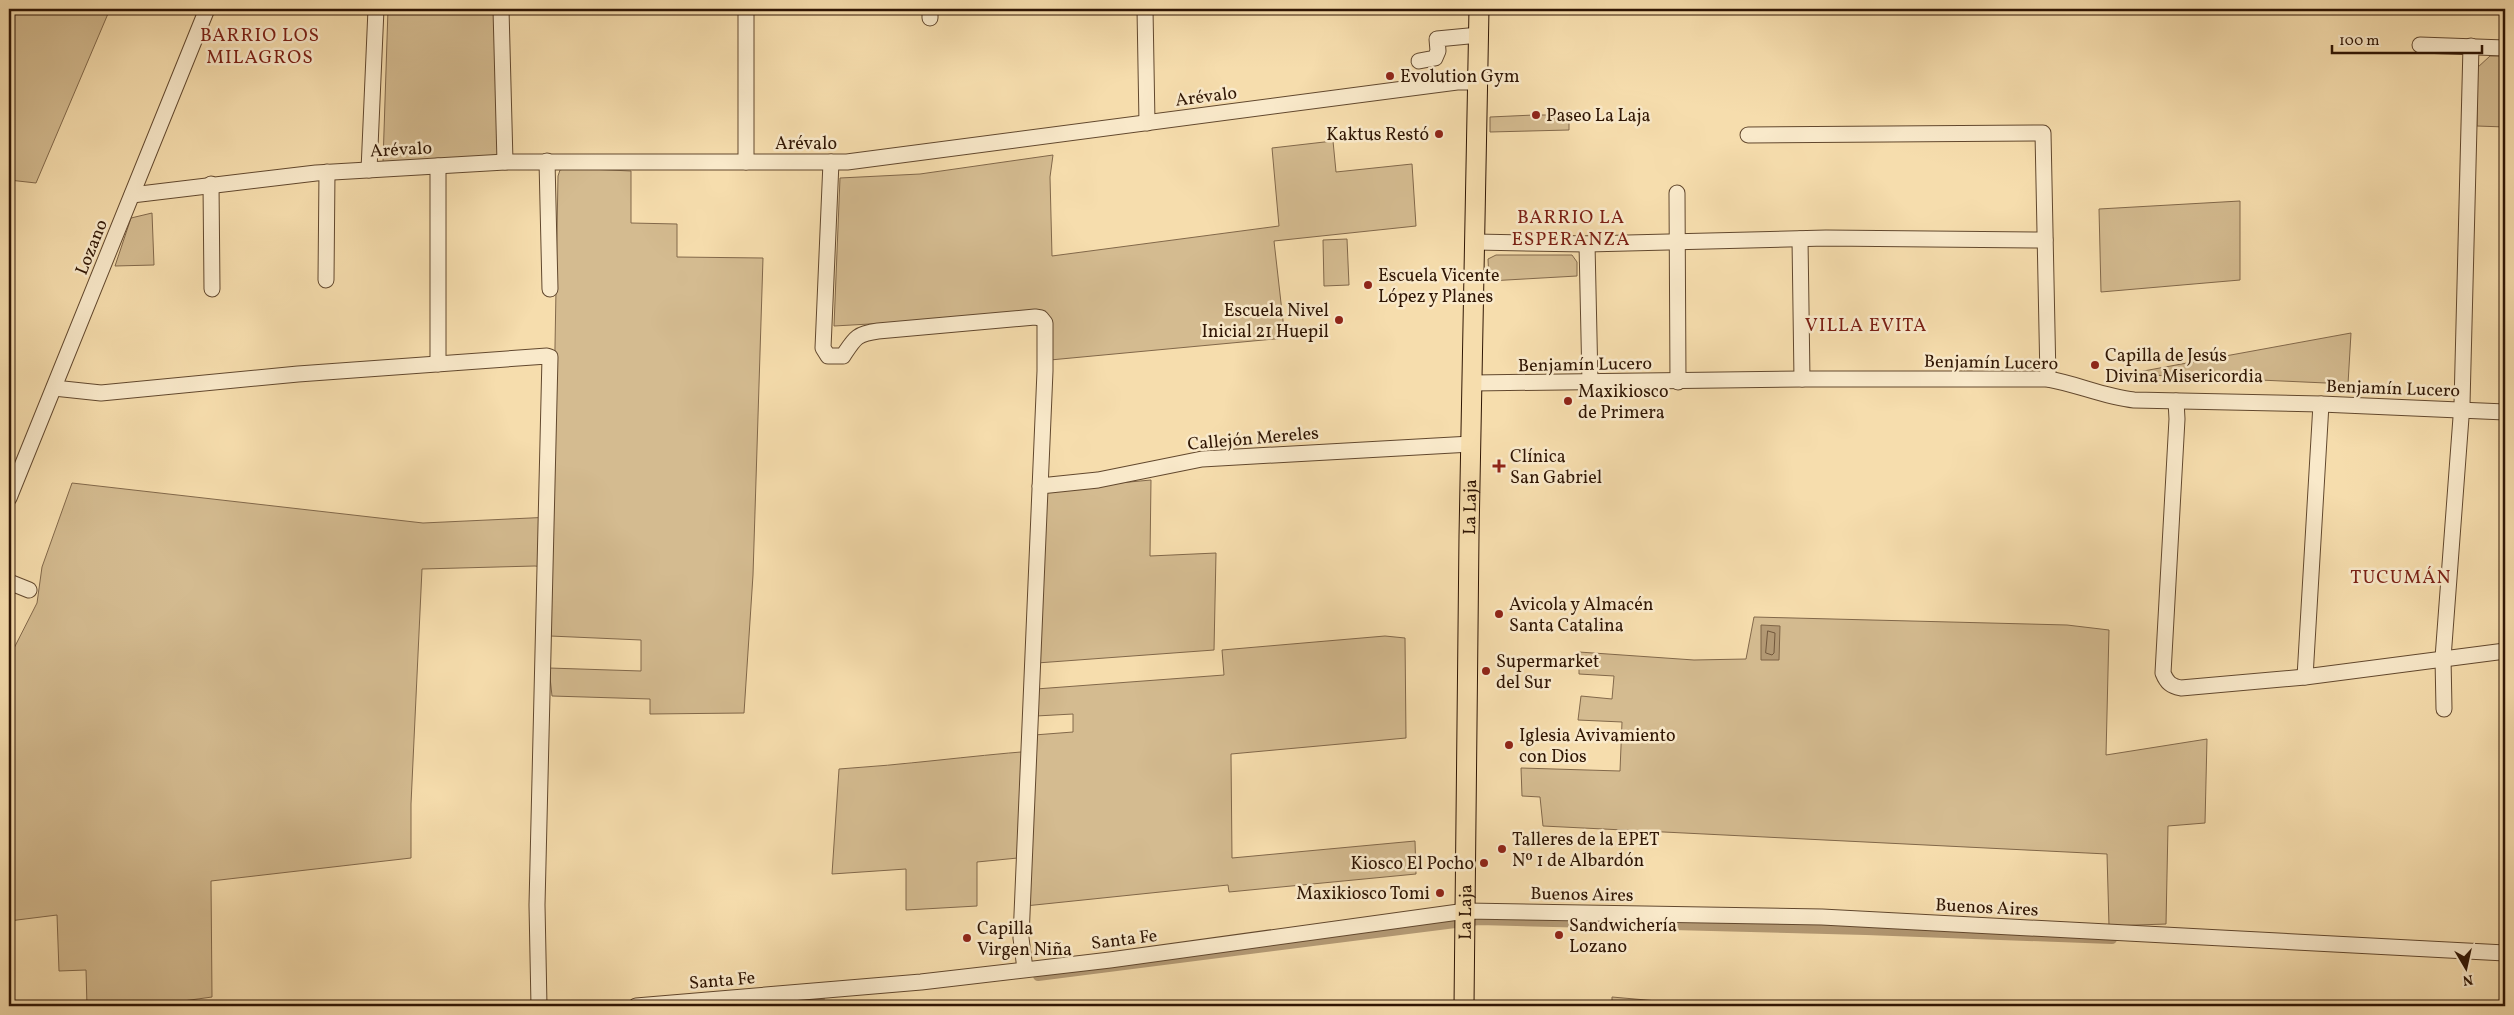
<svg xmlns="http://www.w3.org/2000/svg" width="2514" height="1015" viewBox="0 0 2514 1015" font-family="Vollkorn,serif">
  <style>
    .green { fill: #d4bb90; stroke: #82684a }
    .water { fill: #b39974; stroke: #7f6547 }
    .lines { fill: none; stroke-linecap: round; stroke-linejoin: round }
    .shore { stroke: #72583c; stroke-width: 1 }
    .canal { stroke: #b39974; stroke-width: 10 }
    .minor-casing { stroke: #62482e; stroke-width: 17 }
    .major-casing { stroke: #301604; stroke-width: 21 }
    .minor { stroke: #f9e9ca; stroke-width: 15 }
    .major { stroke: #f6ddad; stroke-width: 19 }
    .poi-dot { fill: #8f2418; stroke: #f9e9ca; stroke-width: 2 }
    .labels { text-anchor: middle; stroke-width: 5; stroke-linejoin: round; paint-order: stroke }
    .poi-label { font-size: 18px; fill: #301604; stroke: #f9e9ca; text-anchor: start }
    .street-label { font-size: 18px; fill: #301604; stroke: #f9e9ca }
    .neighbourhood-label { font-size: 19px; letter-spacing: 1px; fill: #7a1f14; stroke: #f9e9ca }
  </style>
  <rect width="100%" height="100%" fill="#f6ddad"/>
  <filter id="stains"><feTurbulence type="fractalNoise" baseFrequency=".004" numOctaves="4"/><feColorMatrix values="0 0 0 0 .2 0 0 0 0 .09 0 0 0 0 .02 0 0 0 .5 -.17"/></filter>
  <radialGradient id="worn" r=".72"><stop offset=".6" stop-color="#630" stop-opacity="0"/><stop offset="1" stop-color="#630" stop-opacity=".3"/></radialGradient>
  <g class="green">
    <path d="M9,9H110L36,183L9,180Z"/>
    <path d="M388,9H494L500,156L383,162Z"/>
    <path d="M2490,56H2505V127L2477,126V68Z"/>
    <path d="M1534,115H1569V130L1490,132V117Z"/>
    <path d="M1333,141L1336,172L1412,164L1416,226L1274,241L1285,338L1050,360L1051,324L1048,314L834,326L840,178L920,174L1053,155L1050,177L1052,256L1279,226L1272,148Z"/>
    <path d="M568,168L631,171V223L677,224V257L763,258L753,575L744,713L650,714V699L552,696L549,668L641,671V640L550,636L551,568L535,566L422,569L411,804V858L211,881L212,997L176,1002V1006H87L86,970L59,971L57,915L9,921V658L37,603L42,567L72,483L423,523L552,517L558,176L560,170Z"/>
    <path d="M2240,201V280L2101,292L2099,209Z"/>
    <path d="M152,213L154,265L115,266L131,218Z"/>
    <path d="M1347,239L1349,285L1324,286L1323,240Z"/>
    <path d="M1496,255H1572L1577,262V276L1489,281L1488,259Z"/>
    <path d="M2351,333L2348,384L2127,374Z"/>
    <path d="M1151,480L1150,556L1216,553L1214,650L1037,663L1043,490Z"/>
    <path d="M1754,617L2067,625L2109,630L2106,755L2207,739L2205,823L2168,826L2166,924L2109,926L2107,854L1543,826L1540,797L1522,796L1521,768L1620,771L1622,722L1578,720L1581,696L1612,699L1614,676L1579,674V652L1694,660L1746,659Z"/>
    <path d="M1385,636L1405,638L1406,738L1231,754L1232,858L1415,841L1416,874L1229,892L1228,885L1025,906L1028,857L977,862V906L906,910V869L832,874L839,769C904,765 968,756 1033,751L1034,735L1073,732V714L1036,716V689L1224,675L1222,650Z"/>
    <path d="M1612,997L1714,1006H1612Z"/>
  </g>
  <path class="water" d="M1761,625L1780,626L1779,660H1761Z"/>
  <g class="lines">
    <path class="shore" d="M1768,631L1775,633L1774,653L1772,655L1766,653Z"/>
    <g class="canal">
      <path d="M1038,976L1479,920L1866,930L2112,939"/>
      <path d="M732,1006L820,998"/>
    </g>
    <g class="minor-casing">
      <g id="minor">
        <path d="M501,9L505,162"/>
        <path d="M746,9V162"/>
        <path d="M930,9V18"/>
        <path d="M1145,9L1147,123"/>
        <path d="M2420,45L2505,48"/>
        <path d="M1419,61L1435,58L1438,51L1437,39L1479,35"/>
        <path d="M1748,135L2043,133L2048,379"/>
        <path d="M547,161L550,289"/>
        <path d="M831,162L823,348L828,356H843C855,338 856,334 878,331L1035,317L1041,318L1045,323V371L1021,938L1025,969"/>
        <path d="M369,170L376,9"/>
        <path d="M211,184L212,289"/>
        <path d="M1677,193L1678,382"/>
        <path d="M132,195L316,173L505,162H847L1457,82H1477"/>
        <path d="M1800,239L1802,379"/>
        <path d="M1475,242L1587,244L1826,238L2045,240"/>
        <path d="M1587,244L1590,382"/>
        <path d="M326,280L327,172"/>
        <path d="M438,364V166"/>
        <path d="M1473,383L1802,379H2048C2077,384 2105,397 2134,400L2321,404L2505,412"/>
        <path d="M54,388L101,393L298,374L547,356L550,357L537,905L539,1006"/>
        <path d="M2176,401L2177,419L2163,673C2167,683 2171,686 2181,688L2305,677L2505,651"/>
        <path d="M1040,486L1098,480L1202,459L1471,444"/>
        <path d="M9,498L207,9"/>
        <path d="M9,582L29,590"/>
        <path d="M2305,677L2321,404"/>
        <path d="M2444,709L2443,658L2462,404L2471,46"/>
        <path d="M636,1006L921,982L1110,960L1466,911L1822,917L2505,953"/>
      </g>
    </g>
    <g class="major-casing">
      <g id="major">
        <path id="s1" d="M1464,1006L1469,536L1479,9"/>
      </g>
    </g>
    <use href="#minor" class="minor"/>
    <use href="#major" class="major"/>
  </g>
  <g class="poi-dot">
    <circle cx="1390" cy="76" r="5"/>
    <circle cx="1536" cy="115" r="5"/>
    <circle cx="1439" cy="134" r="5"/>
    <circle cx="1368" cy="285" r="5"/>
    <circle cx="1339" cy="320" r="5"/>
    <circle cx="2095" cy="365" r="5"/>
    <circle cx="1568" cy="401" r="5"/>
    <path d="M1496.5 458.5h5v5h5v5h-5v5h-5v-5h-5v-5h5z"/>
    <circle cx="1499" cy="614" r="5"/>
    <circle cx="1486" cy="671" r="5"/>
    <circle cx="1509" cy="745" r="5"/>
    <circle cx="1502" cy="849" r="5"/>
    <circle cx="1484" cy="863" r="5"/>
    <circle cx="1440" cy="893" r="5"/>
    <circle cx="1559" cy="935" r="5"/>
    <circle cx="967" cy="938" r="5"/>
  </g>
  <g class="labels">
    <g class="poi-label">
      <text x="1400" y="82">Evolution Gym</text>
      <text x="1546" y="121">Paseo La Laja</text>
      <text x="1429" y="140" text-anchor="end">Kaktus Restó</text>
      <text x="1378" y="281">Escuela Vicente<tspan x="1378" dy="21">López y Planes</tspan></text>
      <text x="1329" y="316" text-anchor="end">Escuela Nivel<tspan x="1329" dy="21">Inicial 21 Huepil</tspan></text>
      <text x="2105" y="361">Capilla de Jesús<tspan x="2105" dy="21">Divina Misericordia</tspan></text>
      <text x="1578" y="397">Maxikiosco<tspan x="1578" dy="21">de Primera</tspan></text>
      <text x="1510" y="462">Clínica<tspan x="1510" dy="21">San Gabriel</tspan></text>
      <text x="1509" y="610">Avicola y Almacén<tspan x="1509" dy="21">Santa Catalina</tspan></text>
      <text x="1496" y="667">Supermarket<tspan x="1496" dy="21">del Sur</tspan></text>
      <text x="1519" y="741">Iglesia Avivamiento<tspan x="1519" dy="21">con Dios</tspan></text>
      <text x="1512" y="845">Talleres de la EPET<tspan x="1512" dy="21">Nº 1 de Albardón</tspan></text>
      <text x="1474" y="869" text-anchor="end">Kiosco El Pocho</text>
      <text x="1430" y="899" text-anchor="end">Maxikiosco Tomi</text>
      <text x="1569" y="931">Sandwichería<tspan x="1569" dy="21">Lozano</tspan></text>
      <text x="977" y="934">Capilla<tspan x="977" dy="21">Virgen Niña</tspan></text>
    </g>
    <g class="street-label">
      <text transform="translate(1206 96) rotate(-7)" y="6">Arévalo</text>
      <text x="806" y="149">Arévalo</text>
      <text transform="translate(401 149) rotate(-3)" y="6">Arévalo</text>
      <text transform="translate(91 247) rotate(-68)" y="6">Lozano</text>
      <text transform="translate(1991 362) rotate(1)" y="6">Benjamín Lucero</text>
      <text transform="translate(1585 364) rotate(-1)" y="6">Benjamín Lucero</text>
      <text transform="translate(2393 388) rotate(2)" y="6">Benjamín Lucero</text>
      <text transform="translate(1253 438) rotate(-5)" y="6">Callejón Mereles</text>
      <text dy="6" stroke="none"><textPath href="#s1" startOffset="499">La Laja</textPath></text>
      <text transform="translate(1582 894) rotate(1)" y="6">Buenos Aires</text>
      <text transform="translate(1987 907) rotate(3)" y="6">Buenos Aires</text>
      <text dy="6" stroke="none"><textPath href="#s1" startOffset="94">La Laja</textPath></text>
      <text transform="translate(1124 939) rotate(-7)" y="6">Santa Fe</text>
      <text transform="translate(722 980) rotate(-5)" y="6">Santa Fe</text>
    </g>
    <g class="neighbourhood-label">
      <text x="260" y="41">BARRIO LOS<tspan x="260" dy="22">MILAGROS</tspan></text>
      <text x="1571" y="223">BARRIO LA<tspan x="1571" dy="22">ESPERANZA</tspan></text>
      <text x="1866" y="331">VILLA EVITA</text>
      <text x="2401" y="583">TUCUMÁN</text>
    </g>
  </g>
  <rect width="2514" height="1015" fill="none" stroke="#f6ddad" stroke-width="30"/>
  <rect x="10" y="10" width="2494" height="995" fill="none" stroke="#301604" stroke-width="2.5"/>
  <rect x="15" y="15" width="2484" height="985" fill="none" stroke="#301604"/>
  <g transform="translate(2466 968) rotate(171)" stroke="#f9e9ca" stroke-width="4" paint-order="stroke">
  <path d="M0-4L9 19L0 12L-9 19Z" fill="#301604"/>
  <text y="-8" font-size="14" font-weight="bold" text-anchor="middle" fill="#301604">N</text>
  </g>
  <path d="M2332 45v8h150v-8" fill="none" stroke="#301604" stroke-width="2.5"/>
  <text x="2339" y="45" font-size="15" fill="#301604" stroke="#f9e9ca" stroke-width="4" paint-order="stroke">100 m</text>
  <rect width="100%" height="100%" filter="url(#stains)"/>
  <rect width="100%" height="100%" fill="url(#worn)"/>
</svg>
